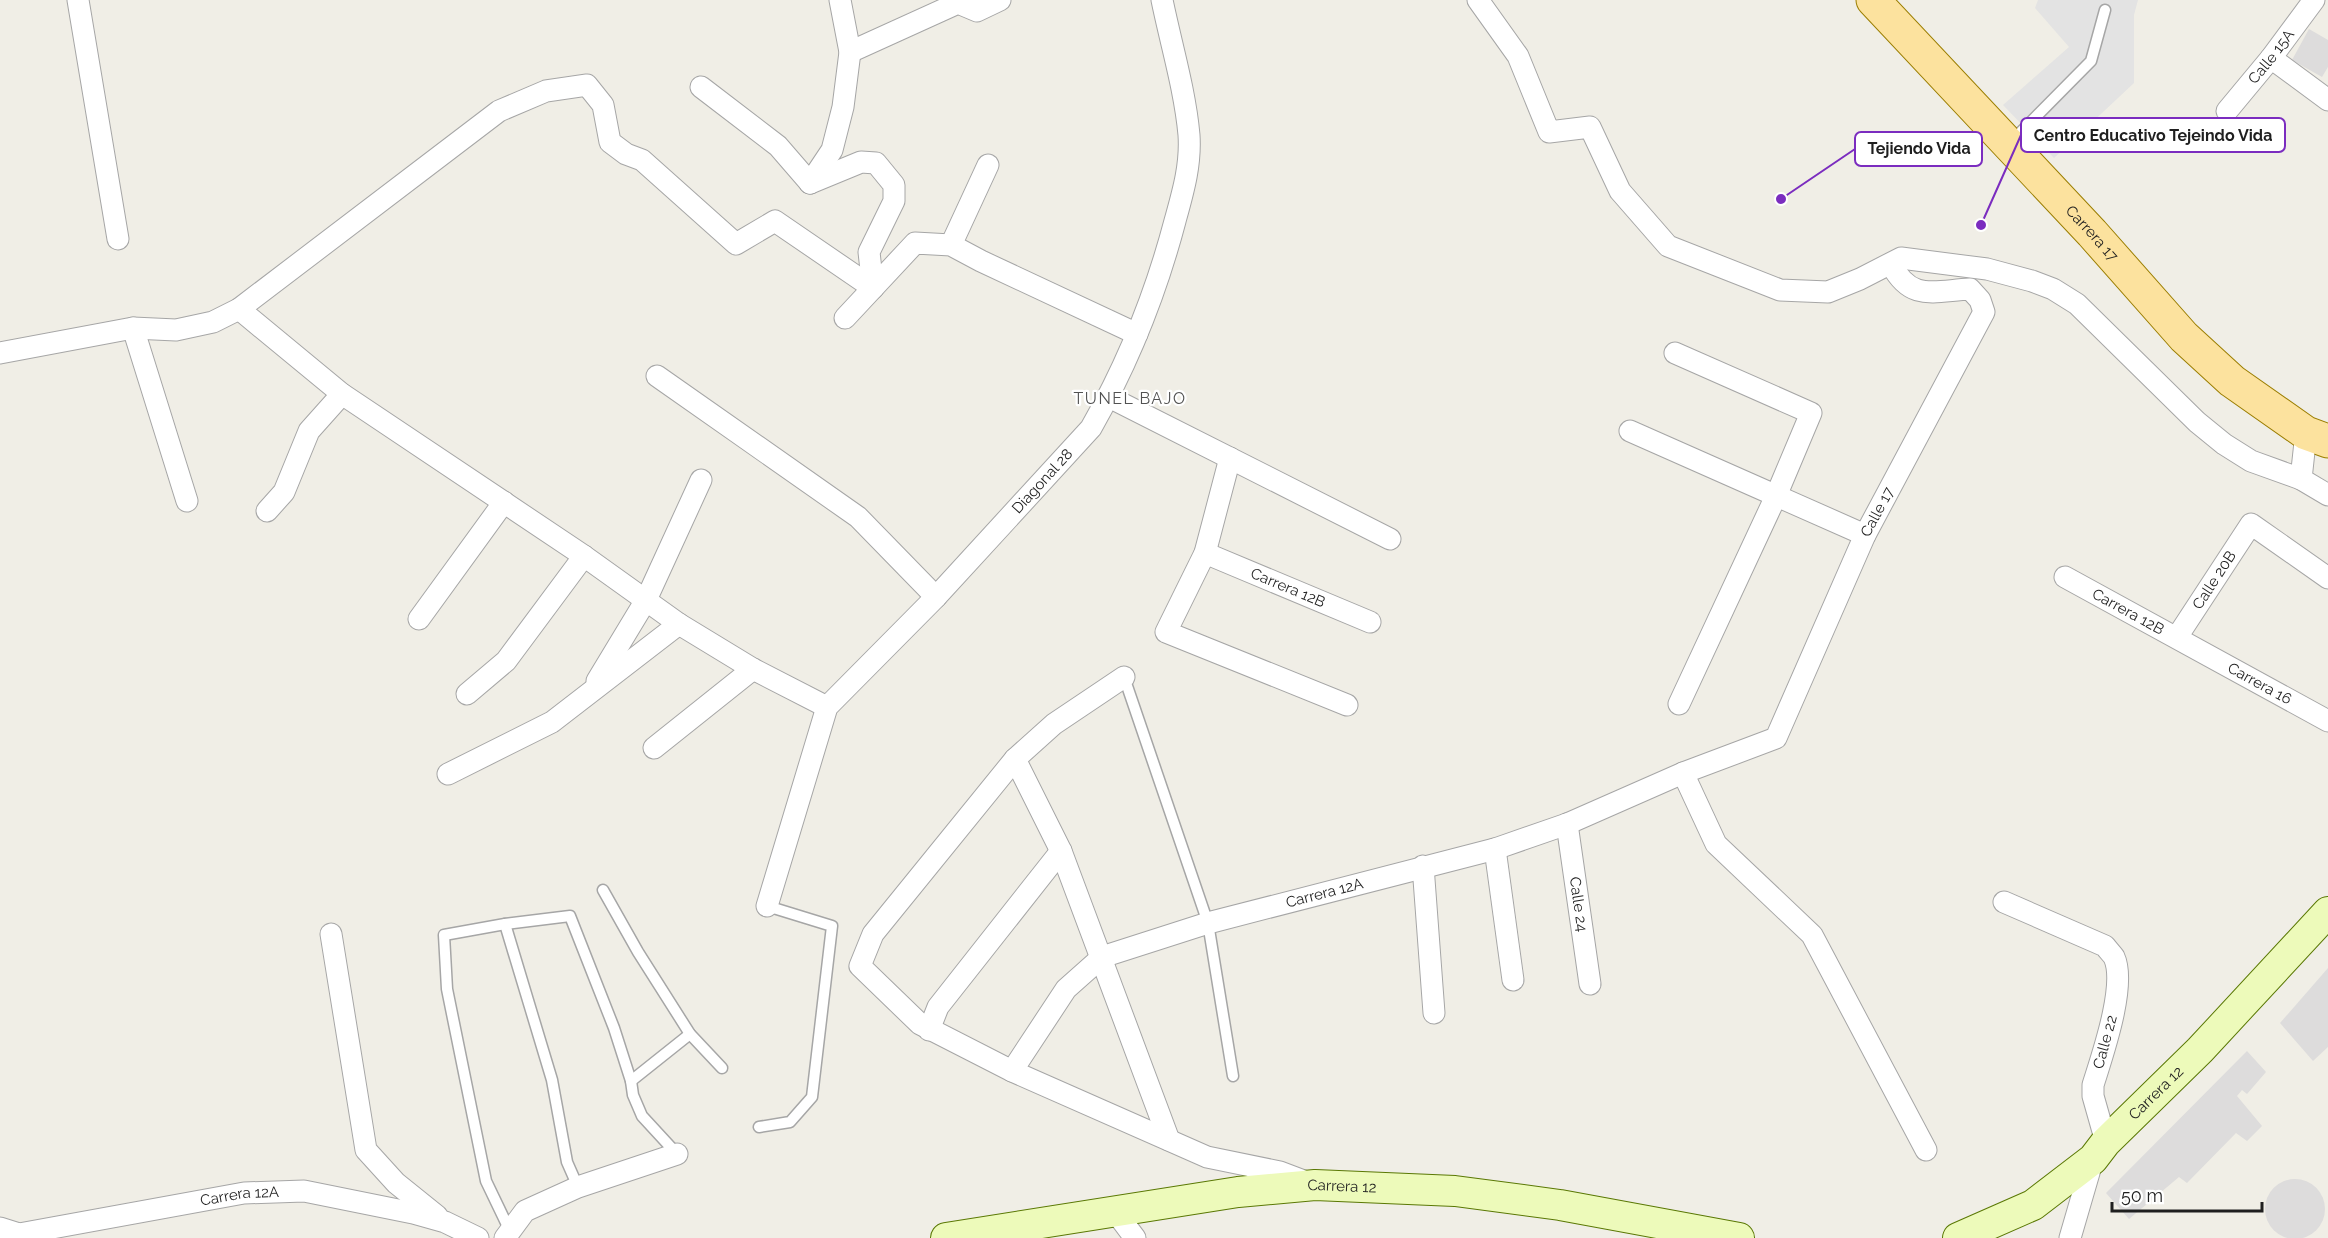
<svg xmlns="http://www.w3.org/2000/svg" width="2328" height="1238" viewBox="0 0 2328 1238" font-family="Raleway,sans-serif">
  <style>
    .residential { fill: #dddcdc }
    .parking { fill: #e3e3e3 }
    .lines { fill: none; stroke-linecap: round; stroke-linejoin: round }
    .lane-casing { stroke: #a6a6a6; stroke-width: 13 }
    .street-casing { stroke: #a6a6a6; stroke-width: 23 }
    .secondary-casing { stroke: #5a7804; stroke-width: 32 }
    .primary-casing { stroke: #9b7e00; stroke-width: 35 }
    .lane { stroke: #fff; stroke-width: 10 }
    .street { stroke: #fff; stroke-width: 21 }
    .secondary { stroke: #edfaba; stroke-width: 30 }
    .primary { stroke: #fce29e; stroke-width: 33 }
    .labels { text-anchor: middle; stroke-width: 4.5; stroke-linejoin: round; paint-order: stroke }
    .street-label { font-size: 15px; fill: #1f1f1f; stroke: #fff }
    .neighbourhood-label { font-size: 16px; letter-spacing: 1.5px; fill: #525252; stroke: #fff }
    .leader { fill: none; stroke: #7b2cbf; stroke-width: 2 }
    .callout-dot { fill: #7b2cbf; stroke: #fff; stroke-width: 2 }
    .callout { fill: #fff; stroke: #7b2cbf; stroke-width: 2 }
    .callout-label { font-size: 16px; text-anchor: middle; font-weight: bold; fill: #1f1f1f }
  </style>
  <rect width="100%" height="100%" fill="#f0eee6"/>
  <g class="residential">
    <path d="M2309,29L2328,40V67L2322,77L2292,60Z"/>
    <path d="M2328,968V1047L2313,1061L2280,1023Z"/>
    <path d="M2247,1051L2266,1072L2247,1094L2242,1090L2237,1096L2262,1126L2247,1141L2236,1133L2187,1183L2179,1177L2129,1219L2106,1193Z"/>
    <circle cx="2295" cy="1209" r="30"/>
  </g>
  <path class="parking" d="M2038,0H2138L2134,15V83L2054,158L2003,105L2069,47L2035,8Z"/>
  <g class="lines">
    <g class="lane-casing">
      <g id="lane">
        <path d="M2010,143L2091,61L2105,10"/>
        <path d="M1124,677L1208,923L1233,1076"/>
        <path d="M603,890L638,952L690,1034L722,1068"/>
        <path d="M505,924L552,1080L567,1162L578,1187"/>
        <path d="M631,1081L690,1034"/>
        <path d="M759,1127L790,1122L812,1097L832,926L767,906"/>
        <path d="M510,1231L486,1181L447,989L444,935L505,924L570,916L614,1028L631,1081L633,1095L642,1116L677,1154"/>
      </g>
    </g>
    <g class="street-casing">
      <g id="street">
        <path d="M78,0L118,239"/>
        <path d="M1478,0L1518,56L1549,132L1590,127L1620,191L1668,246L1780,290L1828,292L1860,279L1901,258L1987,269L2032,281L2053,289L2077,304L2197,422L2224,444L2251,461L2301,479"/>
        <path d="M850,52L958,3L977,11L1000,0"/>
        <path d="M2271,58L2328,100"/>
        <path d="M701,87L778,146L810,183"/>
        <path id="s1" d="M2227,111L2271,58L2314,0"/>
        <path d="M810,183L861,162L876,163L894,185V201L869,252L873,288"/>
        <path d="M810,183L832,150L843,107L850,52L840,0"/>
        <path d="M951,245L988,165"/>
        <path d="M239,309L342,394L584,556L679,624L753,669L827,707"/>
        <path d="M845,318L915,243L951,245L981,261L1137,334"/>
        <path d="M133,328L187,501"/>
        <path d="M0,353L133,328L176,330L213,322L239,309L499,111L546,91L587,85L603,105L610,142L626,154L642,160L736,244L775,221L873,288"/>
        <path d="M1675,353L1811,413L1776,496L1679,704"/>
        <path d="M657,376L858,517L936,597"/>
        <path d="M1109,397L1390,539"/>
        <path d="M1630,431L1865,535"/>
        <path d="M2306,433L2301,479L2328,495"/>
        <path d="M1230,458L1205,553L1166,632L1347,705"/>
        <path d="M267,511L284,492L309,431L342,394"/>
        <path id="s2" d="M1205,553L1370,622"/>
        <path id="s3" d="M2065,577L2328,721"/>
        <path d="M419,619L504,502"/>
        <path id="s4" d="M2177,637L2251,524L2328,578"/>
        <path d="M1124,677L1054,724L1015,759L873,934L860,966L920,1024L1012,1071L1207,1157L1280,1172L1309,1183"/>
        <path d="M597,681L646,600L701,480"/>
        <path d="M467,694L506,661L584,556"/>
        <path d="M654,748L753,669"/>
        <path d="M1015,759L1061,851L1169,1140"/>
        <path d="M1683,773L1716,844L1812,935L1926,1150"/>
        <path d="M448,774L552,722L679,624"/>
        <path id="s5" d="M1567,824L1590,984"/>
        <path d="M1495,849L1513,980"/>
        <path d="M1423,866L1434,1013"/>
        <path d="M2004,902L2105,946C2108,950 2112,954 2114,957C2127,985 2102,1056 2093,1085V1096L2106,1142"/>
        <path id="s6" d="M767,906L827,707L936,597L1091,428C1128,363 1156,293 1175,221C1183,192 1191,165 1189,135C1185,90 1171,44 1162,0"/>
        <path d="M331,934L366,1150L396,1183L437,1216"/>
        <path d="M929,1030L938,1007L1061,851"/>
        <path id="s7" d="M1012,1071L1066,989L1102,957L1208,923L1495,849L1567,824L1683,773L1776,738L1865,535L1984,312L1980,300L1970,289C1933,291 1911,302 1891,264"/>
        <path d="M1114,1210L1135,1238"/>
        <path id="s8" d="M0,1228L19,1234L244,1193L304,1191L413,1213L445,1222L478,1238"/>
        <path d="M505,1238L525,1211L578,1187L677,1154"/>
        <path d="M2070,1238L2093,1159"/>
      </g>
    </g>
    <g class="secondary-casing">
      <g id="secondary">
        <path id="s9" d="M946,1238L1238,1192L1315,1185L1455,1191L1560,1205L1739,1238"/>
        <path id="s10" d="M1958,1238L2033,1205L2093,1159L2106,1142L2200,1050L2328,912"/>
      </g>
    </g>
    <g class="primary-casing">
      <g id="primary">
        <path id="s11" d="M1873,0L2092,233L2184,337L2232,381L2306,433L2328,441"/>
      </g>
    </g>
    <use href="#lane" class="lane"/>
    <use href="#street" class="street"/>
    <use href="#secondary" class="secondary"/>
    <use href="#primary" class="primary"/>
  </g>
  <g class="labels">
    <g class="street-label">
      <text dy="5" stroke="none"><textPath href="#s1" startOffset="70">Calle 15A</textPath></text>
      <text dy="5" stroke="none"><textPath href="#s11" startOffset="320">Carrera 17</textPath></text>
      <text dy="5" stroke="none"><textPath href="#s6" startOffset="520">Diagonal 28</textPath></text>
      <text dy="5" stroke="none"><textPath href="#s7" startOffset="1104">Calle 17</textPath></text>
      <text dy="5" stroke="none"><textPath href="#s4" startOffset="68">Calle 20B</textPath></text>
      <text dy="5" stroke="none"><textPath href="#s2" startOffset="90">Carrera 12B</textPath></text>
      <text dy="5" stroke="none"><textPath href="#s3" startOffset="72">Carrera 12B</textPath></text>
      <text dy="5" stroke="none"><textPath href="#s3" startOffset="222">Carrera 16</textPath></text>
      <text dy="5" stroke="none"><textPath href="#s7" startOffset="378">Carrera 12A</textPath></text>
      <text dy="5" stroke="none"><textPath href="#s5" startOffset="81">Calle 24</textPath></text>
      <text transform="translate(2105 1042) rotate(-75)" y="5">Calle 22</text>
      <text dy="5" stroke="none"><textPath href="#s10" startOffset="249">Carrera 12</textPath></text>
      <text dy="5" stroke="none"><textPath href="#s9" startOffset="400">Carrera 12</textPath></text>
      <text dy="5" stroke="none"><textPath href="#s8" startOffset="244">Carrera 12A</textPath></text>
    </g>
    <g class="neighbourhood-label">
      <text x="1130" y="404">TUNEL BAJO</text>
    </g>
  </g>
  <path class="leader" d="M1981 225L2021 135M1781 199L1855 149"/>
  <g class="callout-dot">
    <circle cx="1981" cy="225" r="6"/>
    <circle cx="1781" cy="199" r="6"/>
  </g>
  <g class="callout">
    <rect x="2021" y="118" width="264" height="34" rx="6"/>
    <rect x="1855" y="132" width="127" height="34" rx="6"/>
  </g>
  <g class="callout-label">
    <text x="2153" y="141">Centro Educativo Tejeindo Vida</text>
    <text x="1919" y="154">Tejiendo Vida</text>
  </g>
  <path d="M2112 1202v9h150v-9" fill="none" stroke="#1f1f1f" stroke-width="3"/>
  <text x="2121" y="1202" font-size="18" fill="#1f1f1f" stroke="#ffffff" stroke-width="4.5" paint-order="stroke">50 m</text>
</svg>
